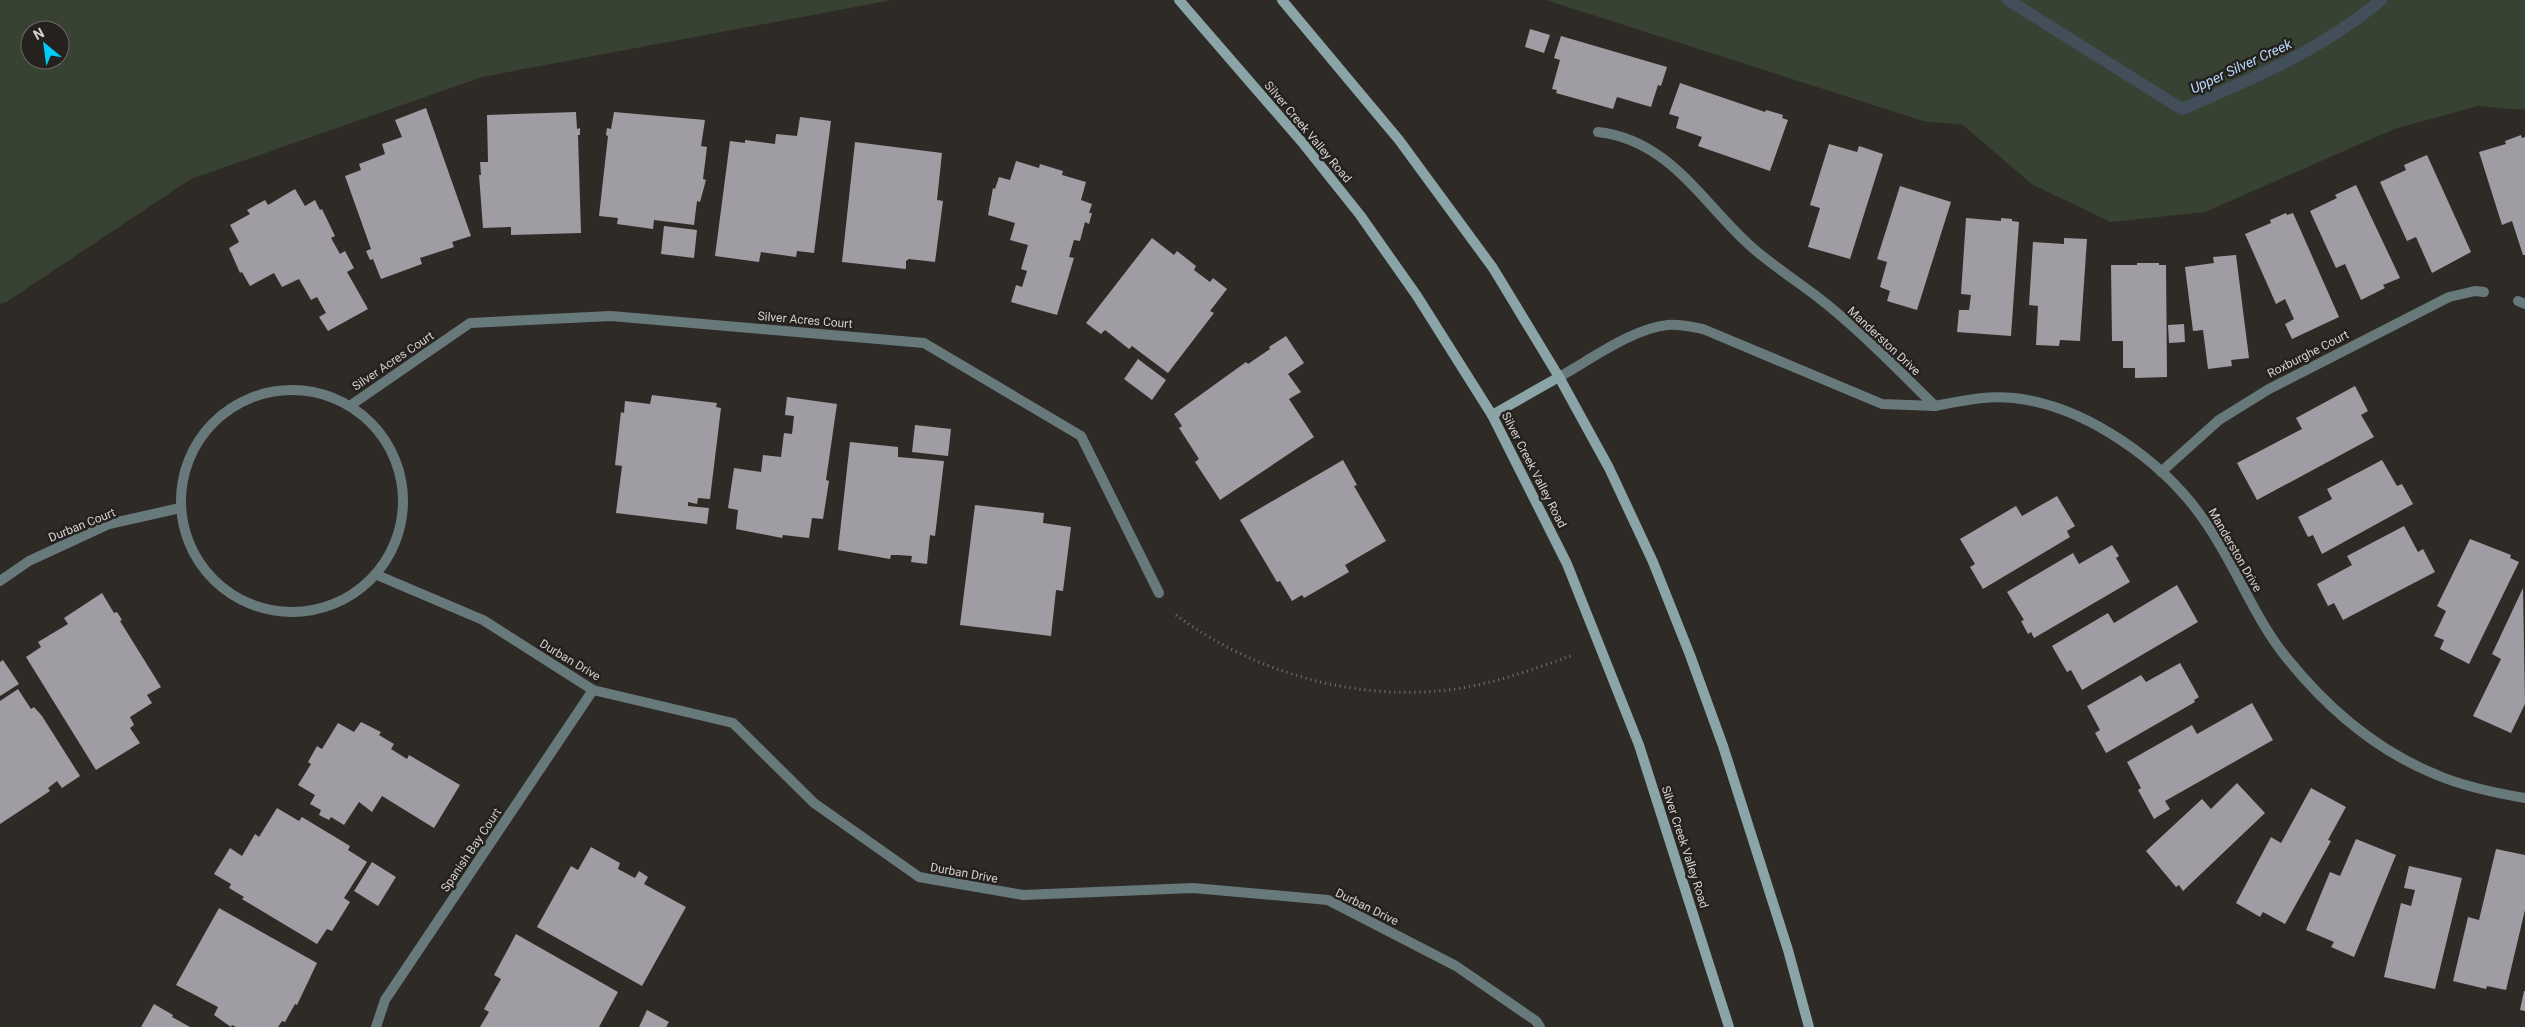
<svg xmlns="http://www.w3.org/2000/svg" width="2525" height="1027" viewBox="0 0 2525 1027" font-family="Roboto,sans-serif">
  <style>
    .green { fill: #374232; fill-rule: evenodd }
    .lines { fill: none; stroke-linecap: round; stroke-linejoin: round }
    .stream { stroke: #424e5a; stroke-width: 12 }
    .building { fill: #9f9da3 }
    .path { stroke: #787572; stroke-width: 3; stroke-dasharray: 1 4; stroke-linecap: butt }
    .service { stroke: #68797b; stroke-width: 10 }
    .minor { stroke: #68797b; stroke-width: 10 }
    .secondary { stroke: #8aa4a8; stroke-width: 10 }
    .labels { text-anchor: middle; stroke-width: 5; stroke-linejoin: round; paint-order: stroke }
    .street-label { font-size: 12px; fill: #d4d1cf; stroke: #25211e }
    .water-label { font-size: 14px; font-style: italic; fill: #b8d8fb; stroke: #25211e }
  </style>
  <rect width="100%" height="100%" fill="#2e2b27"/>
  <g class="green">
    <path d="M0,0H892L482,77L191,179L8,301L0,304ZM30,30H60V60H30Z"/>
    <path d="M1546,0H2525V110L2478,106L2394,129L2205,212L2111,222L2033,185L1963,125L1923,121Z"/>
  </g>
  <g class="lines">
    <path class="stream" d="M2008,0L2182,109C2252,79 2322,50 2381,0"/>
  </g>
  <g class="building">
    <path d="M1530,29L1550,35L1544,53L1525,47Z"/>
    <path d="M1561,36L1667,67L1661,86L1658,85L1651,107L1617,97L1613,109L1556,93L1557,90L1552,89L1560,60L1554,58Z"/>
    <path d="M1680,83L1765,112L1766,110L1783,115L1782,118L1788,120L1770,171L1698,146L1702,137L1676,128L1679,117L1669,114Z"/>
    <path d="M426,108L471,236L452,242L454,247L420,258L422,264L381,279L373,259L370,260L366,251L371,249L345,176L361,170L359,164L385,154L382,144L402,137L395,120Z"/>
    <path d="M576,112L577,129L580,128V135H578L581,233L511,235V227L483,228L479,175H481L480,162H488L487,115Z"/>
    <path d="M614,112L705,120L701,146L707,147L703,179L706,180L700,202L697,201L694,225L654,220L653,229L617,224L618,218L599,216L608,136L606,135L607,128L611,129Z"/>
    <path d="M800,117L831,121L814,253L797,251L796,257L761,252L759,262L715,256L730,141L745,143V140L775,144L776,134L797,136Z"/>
    <path d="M2521,135L2522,138L2525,137V255H2523L2512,221L2502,225L2479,152L2506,144L2505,141Z"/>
    <path d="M855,142L942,153L937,200L943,201L935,262L909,259L906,261V269L842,262Z"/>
    <path d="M1829,144L1857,152L1859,146L1883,154L1850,259L1808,247L1820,208L1810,205Z"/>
    <path d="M2427,155L2471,252L2432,273L2416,237L2407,241L2380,182L2406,170L2404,165Z"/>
    <path d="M1016,161L1039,168L1040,164L1063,171L1062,175L1086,182L1081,200L1092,204L1089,213H1092L1089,224L1085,222L1080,241L1074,240L1069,257L1074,258L1057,315L1011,302L1016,285L1022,287L1027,271L1021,269L1028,245L1010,240L1015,223L988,215L993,188L995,189L999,177L1010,180Z"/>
    <path d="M2356,185L2400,278L2383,285L2385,288L2361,300L2345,264L2336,268L2310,211L2337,198L2335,195Z"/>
    <path d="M1900,186L1951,202L1917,310L1887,301L1890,291L1880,287L1887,262L1877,259Z"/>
    <path d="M295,189L305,206L315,200L320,210L322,209L335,236L331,238L340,254L345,251L354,268L347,272L368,309L328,331L319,317L326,313L317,297L311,300L299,279L282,287L274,273L250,286L242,272L240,273L229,248L239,242L230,225L250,214L247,210L265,200L268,205Z"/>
    <path d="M2286,213L2287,215L2293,213L2339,317L2292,339L2285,324L2294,319L2285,299L2276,304L2245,234L2271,223L2270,220Z"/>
    <path d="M1966,218L2001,221V218L2012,219V221L2019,222L2011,336L1957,332L1959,310H1969L1971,295L1961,294Z"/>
    <path d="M664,226L697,230L694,258L661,254Z"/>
    <path d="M1152,238L1174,255L1177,251L1196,266L1194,270L1210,282L1213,278L1227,289L1210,311L1214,313L1168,373L1132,346L1129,349L1105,330L1101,334L1086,323Z"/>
    <path d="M2064,238L2087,239L2080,341L2060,340L2059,346L2036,345L2038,306L2029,305L2033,242L2064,244Z"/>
    <path d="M2236,255L2249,358L2231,360L2232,366L2208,369L2203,330L2193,331L2185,267L2214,263L2213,257Z"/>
    <path d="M2137,263H2159V265H2166L2167,377L2135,378V368H2123V341H2112L2111,265H2137Z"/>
    <path d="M2184,324L2185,342L2169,343L2168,325Z"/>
    <path d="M1286,336L1304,363L1288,374L1301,392L1289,399L1314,437L1220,500L1195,462L1199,459L1179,428L1182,426L1174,414L1246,362L1248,364L1270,349L1269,347Z"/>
    <path d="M1138,359L1166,380L1152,400L1124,379Z"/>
    <path d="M2355,386L2368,411L2361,415L2374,437L2257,500L2237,463L2302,429L2296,418Z"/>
    <path d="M652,395L717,403L716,407L721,408L710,499L698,498L697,504L688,502V506L709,508L707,524L616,513L622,466L615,465L621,412L624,413L625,401L650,404Z"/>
    <path d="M787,397L837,404L826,480L829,481L823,519L812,518L809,538L783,535L782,538L736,529L738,510L728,508L734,468L761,472L763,455L781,457L784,433L792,434L794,416L785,415Z"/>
    <path d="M915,425L951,429L948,456L912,452Z"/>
    <path d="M850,442L898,447V457L944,461L935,536L930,535L927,564L911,562L912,556L898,555H891L890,559L838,550Z"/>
    <path d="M1343,460L1357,485L1354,486L1386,541L1345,565L1349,572L1304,598L1302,595L1292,601L1280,581L1277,582L1240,520Z"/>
    <path d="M2382,460L2397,486L2402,484L2413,504L2322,554L2313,535L2308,537L2298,517L2332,499L2327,489Z"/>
    <path d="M2057,496L2075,526L2067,531L2070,537L1983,589L1970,567L1975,564L1960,539L2016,506L2022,516Z"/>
    <path d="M975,505L1044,513L1043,523L1071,527L1063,591L1056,590L1051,636L960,625Z"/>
    <path d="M2404,526L2418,552L2423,549L2435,572L2343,620L2334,603L2328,606L2317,584L2352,565L2347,556Z"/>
    <path d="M2470,539L2511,555L2510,558L2519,562L2469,664L2440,649L2444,640L2434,636L2446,611L2437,606Z"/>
    <path d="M2112,545L2119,556L2116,558L2130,582L2034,638L2031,632L2028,634L2021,621L2024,620L2007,592L2073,553L2079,564Z"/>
    <path d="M2177,585L2198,622L2082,690L2071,670L2067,672L2052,646L2108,613L2114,623Z"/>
    <path d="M2523,588L2525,704L2511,733L2473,716L2501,659L2492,654Z"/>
    <path d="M102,593L114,613L117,612L122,620L120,621L161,687L147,695L152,703L130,717L134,725L130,728L140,743L96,770L26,657L41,647L38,642L68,624L64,618Z"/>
    <path d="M3,660L19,684L0,696V662Z"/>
    <path d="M2180,663L2199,697L2194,700L2195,702L2106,753L2095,733L2100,730L2087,706L2141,675L2146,682Z"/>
    <path d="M18,689L31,709L34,707L42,716L80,776L62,788L57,781L48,788L50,791L0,824V701Z"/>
    <path d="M2252,703L2273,740L2165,801L2170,809L2154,819L2138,790L2141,788L2127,762L2192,725L2197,734Z"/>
    <path d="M361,722L381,732L379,735L394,744L391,749L407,759L409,755L460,785L434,828L382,796L372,812L359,802L344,825L331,817L329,820L319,815L321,810L310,804L315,795L298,785L311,764L308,762L317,746L322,749L338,723L354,732Z"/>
    <path d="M2237,783L2265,813L2183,891L2179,885L2176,887L2146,851L2202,799L2211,809Z"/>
    <path d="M2311,788L2346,807L2328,840L2331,841L2285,924L2263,912L2260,917L2236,903L2271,837L2281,843Z"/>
    <path d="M277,808L299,821L302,817L350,846L348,850L367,862L344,898L350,902L332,931L327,929L317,944L242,899L244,897L229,888L231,884L214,874L230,848L242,856L255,834L259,837Z"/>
    <path d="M2356,839L2396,855L2354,957L2331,947L2334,942L2306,930L2330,872L2340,876Z"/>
    <path d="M591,847L620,863L618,869L635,878L639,871L648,877L644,884L686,907L642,986L537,927L571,866L578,870Z"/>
    <path d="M2496,849L2525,855V910L2506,990L2487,986L2486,989L2453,981L2468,917L2479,920Z"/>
    <path d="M372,862L396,877L378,906L354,891Z"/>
    <path d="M2409,866L2462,878L2435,989L2384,977L2401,903L2411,906L2415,890L2404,888Z"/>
    <path d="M219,908L317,963L297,1005L295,1004L285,1022L282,1021L278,1027H236L232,1025L231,1027L214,1015L218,1007L176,985Z"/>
    <path d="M516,934L618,992L599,1027H480L489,1012L484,1009L501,979L494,975Z"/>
    <path d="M2524,991H2525V1011L2520,1010Z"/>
    <path d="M154,1004L173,1015L172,1017L190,1027H141Z"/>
    <path d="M647,1010L669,1022L666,1027H639Z"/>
  </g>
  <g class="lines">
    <path class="path" d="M1176,615C1262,679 1381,709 1486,683C1516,676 1545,665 1573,655"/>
    <g class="service">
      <path d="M1598,132C1671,140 1704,206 1755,250C1774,266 1795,280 1815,295C1857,327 1897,369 1935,406"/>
      <path d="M1559,377C1590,360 1633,328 1668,325C1680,324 1692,327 1703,329L1882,404L1935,406"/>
    </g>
    <g class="minor">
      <path d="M2518,301L2525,304"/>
      <circle cx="292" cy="501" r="111"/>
      <path d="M351,405L470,323L611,316L924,343L1081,436L1159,593"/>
      <path d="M1935,406C1961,401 1987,395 2014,398C2087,406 2166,463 2206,523C2236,566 2253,616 2286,657C2326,707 2377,751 2437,775C2465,787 2495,793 2525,798"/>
      <path d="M2161,472L2219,420L2269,389L2449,297L2475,291L2484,292"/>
      <path d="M377,575L483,620L593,690L733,723L814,803L919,877L1023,895L1193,888L1328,900L1456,966L1536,1021L1540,1027"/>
      <path d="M0,581L29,561L109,524L180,508"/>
      <path d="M376,1027L385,1000L593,690"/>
    </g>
    <g class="secondary">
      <path d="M1179,0L1301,141L1360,215L1417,296L1492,415L1567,564L1639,745L1729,1027"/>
      <path d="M1282,0L1399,140L1493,268L1559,377L1609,468L1653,562L1690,655L1723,746L1788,950L1809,1027"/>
      <path d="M1492,415L1559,377"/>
    </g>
  </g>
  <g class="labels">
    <g class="street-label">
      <text transform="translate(1308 132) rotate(50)" y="4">Silver Creek Valley Road</text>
      <text transform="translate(805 320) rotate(5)" y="4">Silver Acres Court</text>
      <text transform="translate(1884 341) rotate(43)" y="4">Manderston Drive</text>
      <text transform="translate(2308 354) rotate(-27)" y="4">Roxburghe Court</text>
      <text transform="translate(393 361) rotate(-34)" y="4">Silver Acres Court</text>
      <text transform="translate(1534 470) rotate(63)" y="4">Silver Creek Valley Road</text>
      <text transform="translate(82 525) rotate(-22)" y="4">Durban Court</text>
      <text transform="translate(2235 550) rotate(60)" y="4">Manderston Drive</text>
      <text transform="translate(570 660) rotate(31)" y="4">Durban Drive</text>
      <text transform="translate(1685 847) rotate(72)" y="4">Silver Creek Valley Road</text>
      <text transform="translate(471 850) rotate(-56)" y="4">Spanish Bay Court</text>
      <text transform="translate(964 873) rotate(10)" y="4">Durban Drive</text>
      <text transform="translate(1367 907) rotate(26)" y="4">Durban Drive</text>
    </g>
    <g class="water-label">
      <text transform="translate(2241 66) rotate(-25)" y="5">Upper Silver Creek</text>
    </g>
  </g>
  <g transform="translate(45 45) rotate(331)"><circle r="24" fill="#25211e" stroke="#6b6765"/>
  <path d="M0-4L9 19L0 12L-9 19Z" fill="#01cbf9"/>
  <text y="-8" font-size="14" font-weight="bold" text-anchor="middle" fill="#d4d1cf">N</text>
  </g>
</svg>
